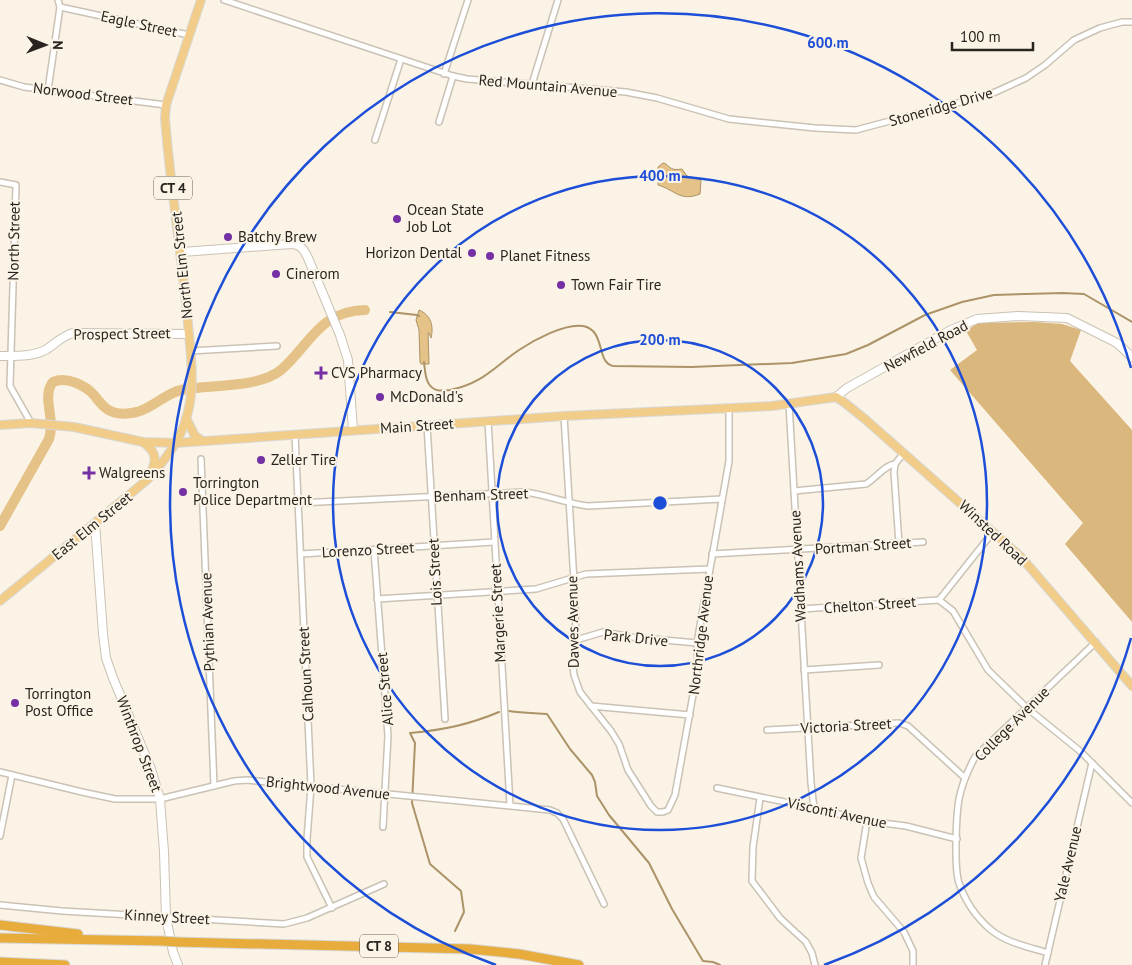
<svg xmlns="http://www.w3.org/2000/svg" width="1132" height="965" viewBox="0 0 1132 965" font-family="'PT Sans',sans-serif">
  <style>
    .forest { fill: #dab77d }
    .water { fill: #e5c287; stroke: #ac9368 }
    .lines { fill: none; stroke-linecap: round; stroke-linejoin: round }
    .stream { stroke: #ac9368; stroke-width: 2 }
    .river { stroke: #e5c287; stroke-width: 10 }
    .street-casing { stroke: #cac2b5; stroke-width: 8 }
    .secondary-casing { stroke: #cac2b5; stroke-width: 10 }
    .primary-casing { stroke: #d8d8d7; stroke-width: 10 }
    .highway-casing { stroke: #d8d8d7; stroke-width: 11 }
    .street { stroke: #fff; stroke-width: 5 }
    .secondary { stroke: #fff; stroke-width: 8 }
    .primary { stroke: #f1cd89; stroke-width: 8 }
    .highway { stroke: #e7ac3b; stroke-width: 9 }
    .highway-bridge-casing { stroke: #d8d8d7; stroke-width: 11; stroke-linecap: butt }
    .highway-bridge { stroke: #e7ac3b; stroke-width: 9 }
    .ring { fill: none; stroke: #1d4ed8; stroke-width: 2.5 }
    .poi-dot { fill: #7430a4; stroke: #fbf3e5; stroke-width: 2 }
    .labels { text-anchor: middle; stroke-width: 4; stroke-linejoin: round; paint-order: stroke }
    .shield { fill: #fbf3e5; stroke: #67635b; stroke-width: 1 }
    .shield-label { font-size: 14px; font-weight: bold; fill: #282520 }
    .street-label { font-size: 15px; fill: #282520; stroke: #fbf3e5 }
    .poi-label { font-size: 15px; fill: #282520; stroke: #fbf3e5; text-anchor: start }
    .centre { fill: #1d4ed8; stroke: #fbf3e5; stroke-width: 2.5 }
    .ring-label { font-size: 15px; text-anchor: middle; font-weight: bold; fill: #1d4ed8; stroke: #fbf3e5; stroke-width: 4; stroke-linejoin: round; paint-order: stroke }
  </style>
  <rect width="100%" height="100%" fill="#fbf3e5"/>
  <path class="forest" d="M1035,322L1062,324L1081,330L1070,361L1132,430V622L1065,544L1083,523L950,370L977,350L966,331L978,323Z"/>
  <g class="water">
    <path d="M663,163L666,164C672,170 674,170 682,169L687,176L701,180L700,194C680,202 675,190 658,185V167Z"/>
    <path d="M419,310C431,315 434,326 431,338L429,333H428L429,364H421L420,362L419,330L416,320Z"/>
  </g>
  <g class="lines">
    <g class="stream">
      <path d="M390,312L417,315L419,316"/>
      <path d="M424,362C425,369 425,379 429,384C434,392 442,391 450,390C482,384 494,367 519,350C534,340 565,323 583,326C606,330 596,363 613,366L692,367L792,363L846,354L868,345L925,315L962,302L994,295L1063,293L1084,294L1132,322"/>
      <path d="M509,711C523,713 534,713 547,714L570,749L592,775L595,782L597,796L609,815L649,863L672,909L703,961L713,962L720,965"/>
      <path d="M455,931L464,912L461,891L430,864L412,803L415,743L410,733C443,730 468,725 499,712"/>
    </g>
    <path class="river" d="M0,526L49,439C56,419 41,396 53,382C66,376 85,385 94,395C98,400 102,406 107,409C115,415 128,414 137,412C153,408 166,393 181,390C210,384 257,389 281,370C310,345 319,311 365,310"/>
    <g class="street-casing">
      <g id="street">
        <path d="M224,0L453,76L467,79L626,92L657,98L729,119L815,128L856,130L991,94L1026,78L1045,65L1074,40L1100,28L1122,22H1132"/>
        <path d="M60,7L189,35"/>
        <path d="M444,74L468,0"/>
        <path d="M0,80L24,87L166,105"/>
        <path d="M532,84L558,0"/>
        <path d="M48,90L60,7L58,0"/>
        <path d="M439,122L453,76"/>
        <path d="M375,140L401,59"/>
        <path d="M0,182L16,185L10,386L31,423"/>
        <path d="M190,351L277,346"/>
        <path d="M789,404L811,783L814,808"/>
        <path d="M564,416L575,598L576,640L573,666L574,675L580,692L611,731L619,744L628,770L651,806L657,812H663L668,810L675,795L698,667L697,643L729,461V408"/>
        <path d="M488,421L510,805"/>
        <path d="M427,425L445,719"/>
        <path d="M295,434L311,786L307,839V857L332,908"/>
        <path d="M201,459L214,786"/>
        <path d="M895,464L894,472L899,544"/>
        <path d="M794,491L866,484C876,478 885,465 895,464L903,454"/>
        <path d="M299,503L523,492C545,494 565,503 588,506L722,499"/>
        <path d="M374,550L388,736L383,827"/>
        <path d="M301,554L494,542"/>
        <path d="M712,554L923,542"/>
        <path d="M377,599L536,589L586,574L709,569"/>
        <path d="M939,600L953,611L988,670L1027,708L1080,751L1132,803"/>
        <path d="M939,600L993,532"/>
        <path d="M801,609L939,600"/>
        <path d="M576,640L603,632L631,637L697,643"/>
        <path d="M804,670L879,665"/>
        <path d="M591,706L690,715"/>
        <path d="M767,730L899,723L908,726L965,778"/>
        <path d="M0,772L82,792L115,799H160L234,781L247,780L550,810L557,813L563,819L604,904"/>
        <path d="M717,788L814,808L867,821L906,826L957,839"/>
        <path d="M760,798L753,847L752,881L780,918L806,942L812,953L815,965"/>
        <path d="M867,821L861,858L868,883L874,897L904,932L913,951V965"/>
        <path d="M0,836L12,775"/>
        <path d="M0,905L62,911L284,924L307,918L384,884"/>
        <path d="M1048,953C1029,947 1007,943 991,930C977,918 965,901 959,883C954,868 956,816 959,799C962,784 968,770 975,757L1096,642"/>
        <path d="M1045,965L1092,763"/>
      </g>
    </g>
    <g class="secondary-casing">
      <g id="secondary">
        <path d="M182,252L291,244C301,244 304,250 308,258L340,335L348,360L353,430"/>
        <path d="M0,356C14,356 34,357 47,349C56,343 62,336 73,333L189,334"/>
        <path d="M836,397L847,388L949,331L977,319L1018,316L1067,318L1117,343L1132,357"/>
        <path d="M95,523L103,634L106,658L113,678L151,769L160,799L164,852L166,917L173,952L178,965"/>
      </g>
    </g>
    <g class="primary-casing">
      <g id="primary">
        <path d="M186,418L195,436L201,440"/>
        <path d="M0,425L31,423L74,427L143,442L176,443L564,416L772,406L836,397L845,403L866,420L1021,557L1132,686"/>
        <path d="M143,442C155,451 158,458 151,472"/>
        <path d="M0,601L147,480C164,461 180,442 187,416C196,384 190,348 187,314C181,249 170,184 165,118L166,105L201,0"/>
      </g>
    </g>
    <g class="highway-casing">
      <g id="highway">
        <path d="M0,925L78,934"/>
        <path d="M0,938L162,941"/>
        <path d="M177,942L470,949L519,954L579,965"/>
        <path d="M0,962L65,965"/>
      </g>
    </g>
    <use href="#street" class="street"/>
    <use href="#secondary" class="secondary"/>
    <use href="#primary" class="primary"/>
    <use href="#highway" class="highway"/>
    <g class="highway-bridge-casing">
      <path id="highway-bridge" d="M162,941L177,942"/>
    </g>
    <use href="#highway-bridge" class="highway-bridge"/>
  </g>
  <g class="ring">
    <circle cx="660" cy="503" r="163"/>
    <circle cx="660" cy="503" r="327"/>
    <path d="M1131 638A490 490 0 0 1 824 965M496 965A490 490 0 1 1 1131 368"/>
  </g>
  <g class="poi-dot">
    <circle cx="397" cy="219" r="5"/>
    <circle cx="228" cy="237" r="5"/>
    <circle cx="472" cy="253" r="5"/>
    <circle cx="490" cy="256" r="5"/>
    <circle cx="276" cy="274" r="5"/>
    <circle cx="561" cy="285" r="5"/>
    <path d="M318.5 365.5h5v5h5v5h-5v5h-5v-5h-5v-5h5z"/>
    <circle cx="380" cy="397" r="5"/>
    <circle cx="261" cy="460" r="5"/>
    <path d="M86.5 465.5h5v5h5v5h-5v5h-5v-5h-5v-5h5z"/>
    <circle cx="183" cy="492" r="5"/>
    <circle cx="15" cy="703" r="5"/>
  </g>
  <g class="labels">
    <g class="shield">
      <rect x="154" y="176.5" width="38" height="23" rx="4"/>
      <rect x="360" y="934.5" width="38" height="23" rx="4"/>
    </g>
    <g class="shield-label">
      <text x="173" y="193">CT 4</text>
      <text x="379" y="951">CT 8</text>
    </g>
    <g class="street-label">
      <text transform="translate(139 24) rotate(12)" y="5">Eagle Street</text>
      <text transform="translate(548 86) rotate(5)" y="5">Red Mountain Avenue</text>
      <text transform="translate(83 94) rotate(7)" y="5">Norwood Street</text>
      <text transform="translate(941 107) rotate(-16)" y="5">Stoneridge Drive</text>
      <text transform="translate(14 241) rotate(-89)" y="5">North Street</text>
      <text transform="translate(182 265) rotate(-96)" y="5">North Elm Street</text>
      <text transform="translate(122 334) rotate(-1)" y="5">Prospect Street</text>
      <text transform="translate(926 346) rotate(-28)" y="5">Newfield Road</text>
      <text transform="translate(417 426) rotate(-4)" y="5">Main Street</text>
      <text transform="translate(481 495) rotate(-2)" y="5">Benham Street</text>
      <text transform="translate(92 526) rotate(-39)" y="5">East Elm Street</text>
      <text transform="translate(993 533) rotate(43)" y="5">Winsted Road</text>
      <text transform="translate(863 546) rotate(-4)" y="5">Portman Street</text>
      <text transform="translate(368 550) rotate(-3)" y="5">Lorenzo Street</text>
      <text transform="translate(798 566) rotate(-93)" y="5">Wadhams Avenue</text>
      <text transform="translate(435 572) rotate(-93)" y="5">Lois Street</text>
      <text transform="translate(870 605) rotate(-4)" y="5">Chelton Street</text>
      <text transform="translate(498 613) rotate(-93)" y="5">Margerie Street</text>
      <text transform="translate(208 622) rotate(-92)" y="5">Pythian Avenue</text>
      <text transform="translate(573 622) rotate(-91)" y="5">Dawes Avenue</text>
      <text transform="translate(701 635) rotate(-83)" y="5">Northridge Avenue</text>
      <text transform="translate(636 638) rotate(6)" y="5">Park Drive</text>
      <text transform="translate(306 674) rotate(-93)" y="5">Calhoun Street</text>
      <text transform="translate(385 689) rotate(-95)" y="5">Alice Street</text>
      <text transform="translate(1012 724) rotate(-45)" y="5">College Avenue</text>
      <text transform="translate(846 726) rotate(-3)" y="5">Victoria Street</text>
      <text transform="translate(139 744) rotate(69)" y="5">Winthrop Street</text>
      <text transform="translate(328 788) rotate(6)" y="5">Brightwood Avenue</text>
      <text transform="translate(837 813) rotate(12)" y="5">Visconti Avenue</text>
      <text transform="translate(1068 864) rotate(-77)" y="5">Yale Avenue</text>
      <text transform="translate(167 917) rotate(3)" y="5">Kinney Street</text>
    </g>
    <g class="poi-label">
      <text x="407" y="215">Ocean State<tspan x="407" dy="17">Job Lot</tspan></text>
      <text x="238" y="242">Batchy Brew</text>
      <text x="462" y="258" text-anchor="end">Horizon Dental</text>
      <text x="500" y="261">Planet Fitness</text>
      <text x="286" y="279">Cinerom</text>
      <text x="571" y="290">Town Fair Tire</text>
      <text x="331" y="378">CVS Pharmacy</text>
      <text x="390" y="402">McDonald's</text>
      <text x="271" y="465">Zeller Tire</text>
      <text x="99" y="478">Walgreens</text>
      <text x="193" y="488">Torrington<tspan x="193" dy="17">Police Department</tspan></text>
      <text x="25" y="699">Torrington<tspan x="25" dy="17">Post Office</tspan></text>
    </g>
  </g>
  <circle cx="660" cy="503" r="8" class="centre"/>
  <g class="ring-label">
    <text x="828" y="48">600 m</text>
    <text x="660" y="181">400 m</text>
    <text x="660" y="345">200 m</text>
  </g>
  <g transform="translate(45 45) rotate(91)" stroke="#fbf3e5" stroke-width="4" paint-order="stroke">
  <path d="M0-4L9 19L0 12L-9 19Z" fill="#282520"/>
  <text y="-8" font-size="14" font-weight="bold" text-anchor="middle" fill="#282520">N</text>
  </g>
  <path d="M952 42v8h81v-8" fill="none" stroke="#282520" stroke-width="2.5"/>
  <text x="960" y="42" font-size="15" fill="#282520" stroke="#fbf3e5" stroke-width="4" paint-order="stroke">100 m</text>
</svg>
